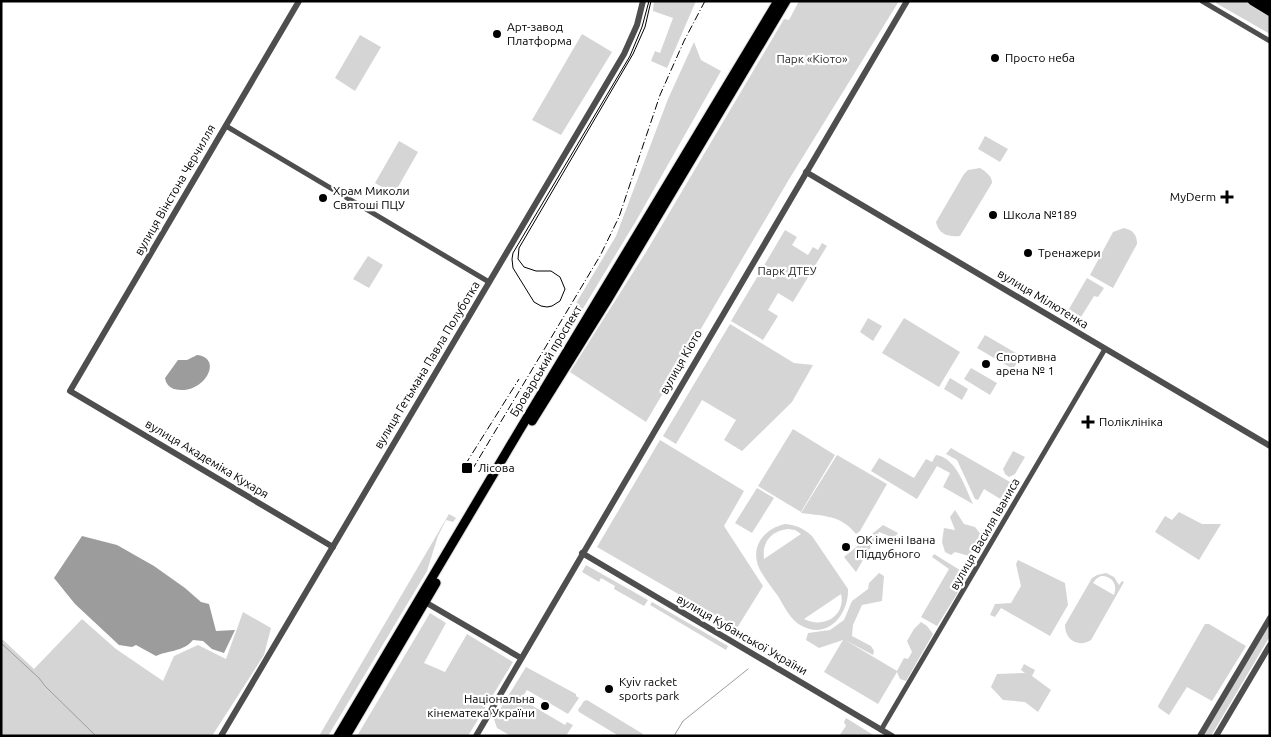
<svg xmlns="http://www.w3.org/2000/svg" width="1271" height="737" viewBox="0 0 1271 737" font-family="Ubuntu,sans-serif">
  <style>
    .green { fill: #d5d5d5; fill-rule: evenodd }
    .water { fill: #9c9c9c }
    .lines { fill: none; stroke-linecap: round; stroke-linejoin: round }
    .stream { stroke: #9c9c9c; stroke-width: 1 }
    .primary-casing { stroke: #dbdbdb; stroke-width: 10 }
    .trunk-casing { stroke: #dbdbdb; stroke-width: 11 }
    .minor { stroke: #4e4e4e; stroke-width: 5 }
    .tertiary { stroke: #4e4e4e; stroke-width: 6 }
    .primary { stroke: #000; stroke-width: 8 }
    .trunk { stroke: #000; stroke-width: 9 }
    .tram { stroke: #000; stroke-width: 1 }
    .rail { stroke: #000; stroke-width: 1; stroke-dasharray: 8 2.5 1 2.5; stroke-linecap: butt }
    .poi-dot { fill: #000; stroke: #fff; stroke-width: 2 }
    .labels { text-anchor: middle; stroke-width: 4.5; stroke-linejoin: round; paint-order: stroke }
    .poi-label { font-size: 12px; fill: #000; stroke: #fff; text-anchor: start }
    .park-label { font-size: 12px; fill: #2c2c2c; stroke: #fff }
    .street-label { font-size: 12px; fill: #000; stroke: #fff }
  </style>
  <rect width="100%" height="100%" fill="#fff"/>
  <g class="green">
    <path d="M654,1H696L667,68L651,61L655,51L660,53L673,18L653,11Z"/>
    <path d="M799,1H899L788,181L646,422L570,372L646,252L784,19L789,20Z"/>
    <path d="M1217,1H1245L1270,16V34L1216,3Z"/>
    <path d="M582,34L612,52L561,135L532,120Z"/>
    <path d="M360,35L381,47L355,91L335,78Z"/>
    <path d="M694,42L701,60L721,71L636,221L550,363L543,359L616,236L668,99Z"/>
    <path d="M985,136L1008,149L1000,162L978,149Z"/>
    <path d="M399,141L418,152L394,194L375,183Z"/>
    <path d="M980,168C986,172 992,176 992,183L960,236C949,237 939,235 936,222L964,174L968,170Z"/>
    <path d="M1124,228C1133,230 1137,235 1137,244L1113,288L1090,275L1113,232Z"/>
    <path d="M785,230L797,237L792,245L808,255L813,247L818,250L822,243L827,246L793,302L778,293L768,310L778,316L763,340L731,321Z"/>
    <path d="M368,256L383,265L369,288L353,279Z"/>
    <path d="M1087,278L1104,288L1098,297L1094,296L1081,317L1069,309Z"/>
    <path d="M868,318L882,326L873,341L860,332Z"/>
    <path d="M904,318L960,352L939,387L882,353Z"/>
    <path d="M730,324L794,363L813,365L792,402L742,451L724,440L736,420L702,400L676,444L663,436Z"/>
    <path d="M985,335L1021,356L1013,369L977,348Z"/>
    <path d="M971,368L997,383L990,395L964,379Z"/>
    <path d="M950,378L968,389L962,400L944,389Z"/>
    <path d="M793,429L835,455L801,512L758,486Z"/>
    <path d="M660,440L744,491L724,526L763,586L737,628L597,547Z"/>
    <path d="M951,448L1017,486L1007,503L984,489L978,500L975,499L957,460L946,454Z"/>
    <path d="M1013,451L1025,457L1015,474L1009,477L1005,474L1003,469Z"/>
    <path d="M837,455L887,484L860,531L856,534C841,515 824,516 801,513Z"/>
    <path d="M936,455C957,458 965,488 973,504L943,487L950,473L937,466L917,499L871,471L879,458L914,478L926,459L932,462Z"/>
    <path d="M757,488L774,498L752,533L735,523Z"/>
    <path d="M955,510L964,524L975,527L985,540L969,556L955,552L951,555L945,552L942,542L944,528L955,530L950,517Z"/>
    <path d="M1179,512L1202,524H1221L1199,560L1155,532L1165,516L1172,520Z"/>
    <path d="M449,514L456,518L453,522L446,520L438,536L427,571L328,736H319Z"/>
    <path d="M785,524C797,525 803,528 812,536L848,589C849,614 828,640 802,626C790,620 784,606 778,596C772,588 765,579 760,570C749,548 763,529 785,524ZM788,529L795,530L801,534L764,559C762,542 771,531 788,529ZM841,594C846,616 823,629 804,619Z"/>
    <path d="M883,525L898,533L894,538L879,532L856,572L844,557Z"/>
    <path d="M934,554L963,572L967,578L937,626L921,617L949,569L932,557Z"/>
    <path d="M1018,560L1065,583L1068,605L1050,636L1001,608L995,617L990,615L995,604L1011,603L1021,586L1016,564Z"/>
    <path d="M586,565L648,600L644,606L614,589L615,586L601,578L599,582L582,572Z"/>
    <path d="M879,573L884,576L882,601L862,605L853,625L852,636L871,646L874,651L873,655L845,640L897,671L904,658L908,659L912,652L907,641L914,629L921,622L927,626L933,634L906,681L900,679L897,672L878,704L824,672L843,640L819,648L806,640L808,633L830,630L844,620L852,601L868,589L869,583Z"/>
    <path d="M1106,573L1114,577L1119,585L1122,581L1124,582L1091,640C1078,648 1065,640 1065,625L1092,578L1097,575ZM1101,576C1112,576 1118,584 1114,595L1093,583L1096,579Z"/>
    <path d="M652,602L728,646L726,650L650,605Z"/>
    <path d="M243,612L271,628L264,655L212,736H1V638L34,669L82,619L116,649L163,681L174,656L198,645L226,659Z"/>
    <path d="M430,613L446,623L424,663L445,672L467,634L513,662L468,736H357Z"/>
    <path d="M1205,624H1209L1246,646L1212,701L1187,687L1169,715L1159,708L1158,706Z"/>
    <path d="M1270,624V636L1211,736H1203Z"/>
    <path d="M1024,664L1035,670L1032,676L1051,690L1038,712L1025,702L1003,700L991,687L997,674L1025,673L1021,670Z"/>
    <path d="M526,667L576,694V696L579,698L568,714L527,690L521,699L565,725L567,722L573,725L566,736H511L497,728L494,719Z"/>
    <path d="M587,700L643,734V736H619L579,712L578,710L584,701Z"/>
    <path d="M846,718L875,736H839L846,726L844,722Z"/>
  </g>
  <g class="water">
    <path d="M197,355C225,358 203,397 174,389C169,387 166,384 165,378L178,360H187Z"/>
    <path d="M82,536L117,545L154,566L185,588L201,602L209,604L216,631L235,630L224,653L212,649L203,641L193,640C183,652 169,650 156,656L136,645L132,647L119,645L75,604L54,578Z"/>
  </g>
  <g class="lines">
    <g class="stream">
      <path d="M1,643L39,678L45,686L96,736"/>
      <path d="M674,736L683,721L748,669"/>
    </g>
    <g class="primary-casing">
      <g id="primary">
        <path d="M1252,1L1270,12"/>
        <path d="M1265,1L1270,4"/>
      </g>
    </g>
    <g class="trunk-casing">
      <g id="trunk">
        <path d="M532,421L608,299L786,1"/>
        <path d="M338,736L519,431L778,1"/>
        <path d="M346,736L436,583"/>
      </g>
    </g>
    <g class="minor">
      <path d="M1202,1L1270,41"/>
      <path d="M226,126L489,282"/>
      <path d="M881,730L1105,349"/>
    </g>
    <g class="tertiary">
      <path d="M299,1L70,391L333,547"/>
      <path d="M806,172L1270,446"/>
      <path d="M582,553L892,736"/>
      <path d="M425,602L521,658"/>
      <path d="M221,736L624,54L637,25L643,1"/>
      <path d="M476,736L907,1"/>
      <path d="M1200,736L1270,618"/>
      <path d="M1216,736L1270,645"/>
    </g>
    <use href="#primary" class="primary"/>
    <use href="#trunk" class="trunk"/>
    <path class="tram" d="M649,1L642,27L630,56L513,253L512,259L513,268L534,302L541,306L547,307L552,306L560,301L565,289L560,277L551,271H536L524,267L518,259L519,248L633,54L645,27L651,1"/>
    <g class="rail">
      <path d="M465,465L519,379"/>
      <path d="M472,470L600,256L619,217L660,95L684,41L705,1"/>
    </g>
  </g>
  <g class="poi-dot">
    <circle cx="497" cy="34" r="5"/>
    <circle cx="995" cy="58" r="5"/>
    <path d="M1224.5 189.5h5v5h5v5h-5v5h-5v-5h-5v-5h5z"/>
    <circle cx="323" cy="198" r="5"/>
    <circle cx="993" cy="215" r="5"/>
    <circle cx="1028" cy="253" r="5"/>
    <circle cx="986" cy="364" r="5"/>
    <path d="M1085.5 414.5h5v5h5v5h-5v5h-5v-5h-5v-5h5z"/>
    <rect x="461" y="462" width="12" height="12" rx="2.5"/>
    <circle cx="846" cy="547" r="5"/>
    <circle cx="609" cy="689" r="5"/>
    <circle cx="545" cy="706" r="5"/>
  </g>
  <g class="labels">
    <g class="poi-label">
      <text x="507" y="31">Арт-завод<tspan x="507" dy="14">Платформа</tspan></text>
      <text x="1005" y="62">Просто неба</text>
      <text x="333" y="195">Храм Миколи<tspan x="333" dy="14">Святоші ПЦУ</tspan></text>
      <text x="1216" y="201" text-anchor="end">MyDerm</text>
      <text x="1003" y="219">Школа №189</text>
      <text x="1038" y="257">Тренажери</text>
      <text x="996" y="361">Спортивна<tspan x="996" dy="14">арена № 1</tspan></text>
      <text x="1099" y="426">Поліклініка</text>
      <text x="478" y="472">Лісова</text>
      <text x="856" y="544">ОК імені Івана<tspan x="856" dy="14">Піддубного</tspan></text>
      <text x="619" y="686">Kyiv racket<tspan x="619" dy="14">sports park</tspan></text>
      <text x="535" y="703" text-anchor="end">Національна<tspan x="535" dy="14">кінематека України</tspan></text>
    </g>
    <g class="park-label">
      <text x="812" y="63">Парк «Кіото»</text>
      <text x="787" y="275">Парк ДТЕУ</text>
    </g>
    <g class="street-label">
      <text transform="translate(175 190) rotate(-60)" y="4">вулиця Вінстона Черчилля</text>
      <text transform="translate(1043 299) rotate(31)" y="4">вулиця Мілютенка</text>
      <text transform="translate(546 361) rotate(-59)" y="4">Броварський проспект</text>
      <text transform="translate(681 362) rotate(-60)" y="4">вулиця Кіото</text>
      <text transform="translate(427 365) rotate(-59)" y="4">вулиця Гетьмана Павла Полуботка</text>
      <text transform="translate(207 459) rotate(31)" y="4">вулиця Академіка Кухаря</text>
      <text transform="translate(985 534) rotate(-60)" y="4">вулиця Василя Іваниса</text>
      <text transform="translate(742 635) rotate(30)" y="4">вулиця Кубанської України</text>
    </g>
  </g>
  <rect width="1271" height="737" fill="none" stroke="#000000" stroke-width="5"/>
</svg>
